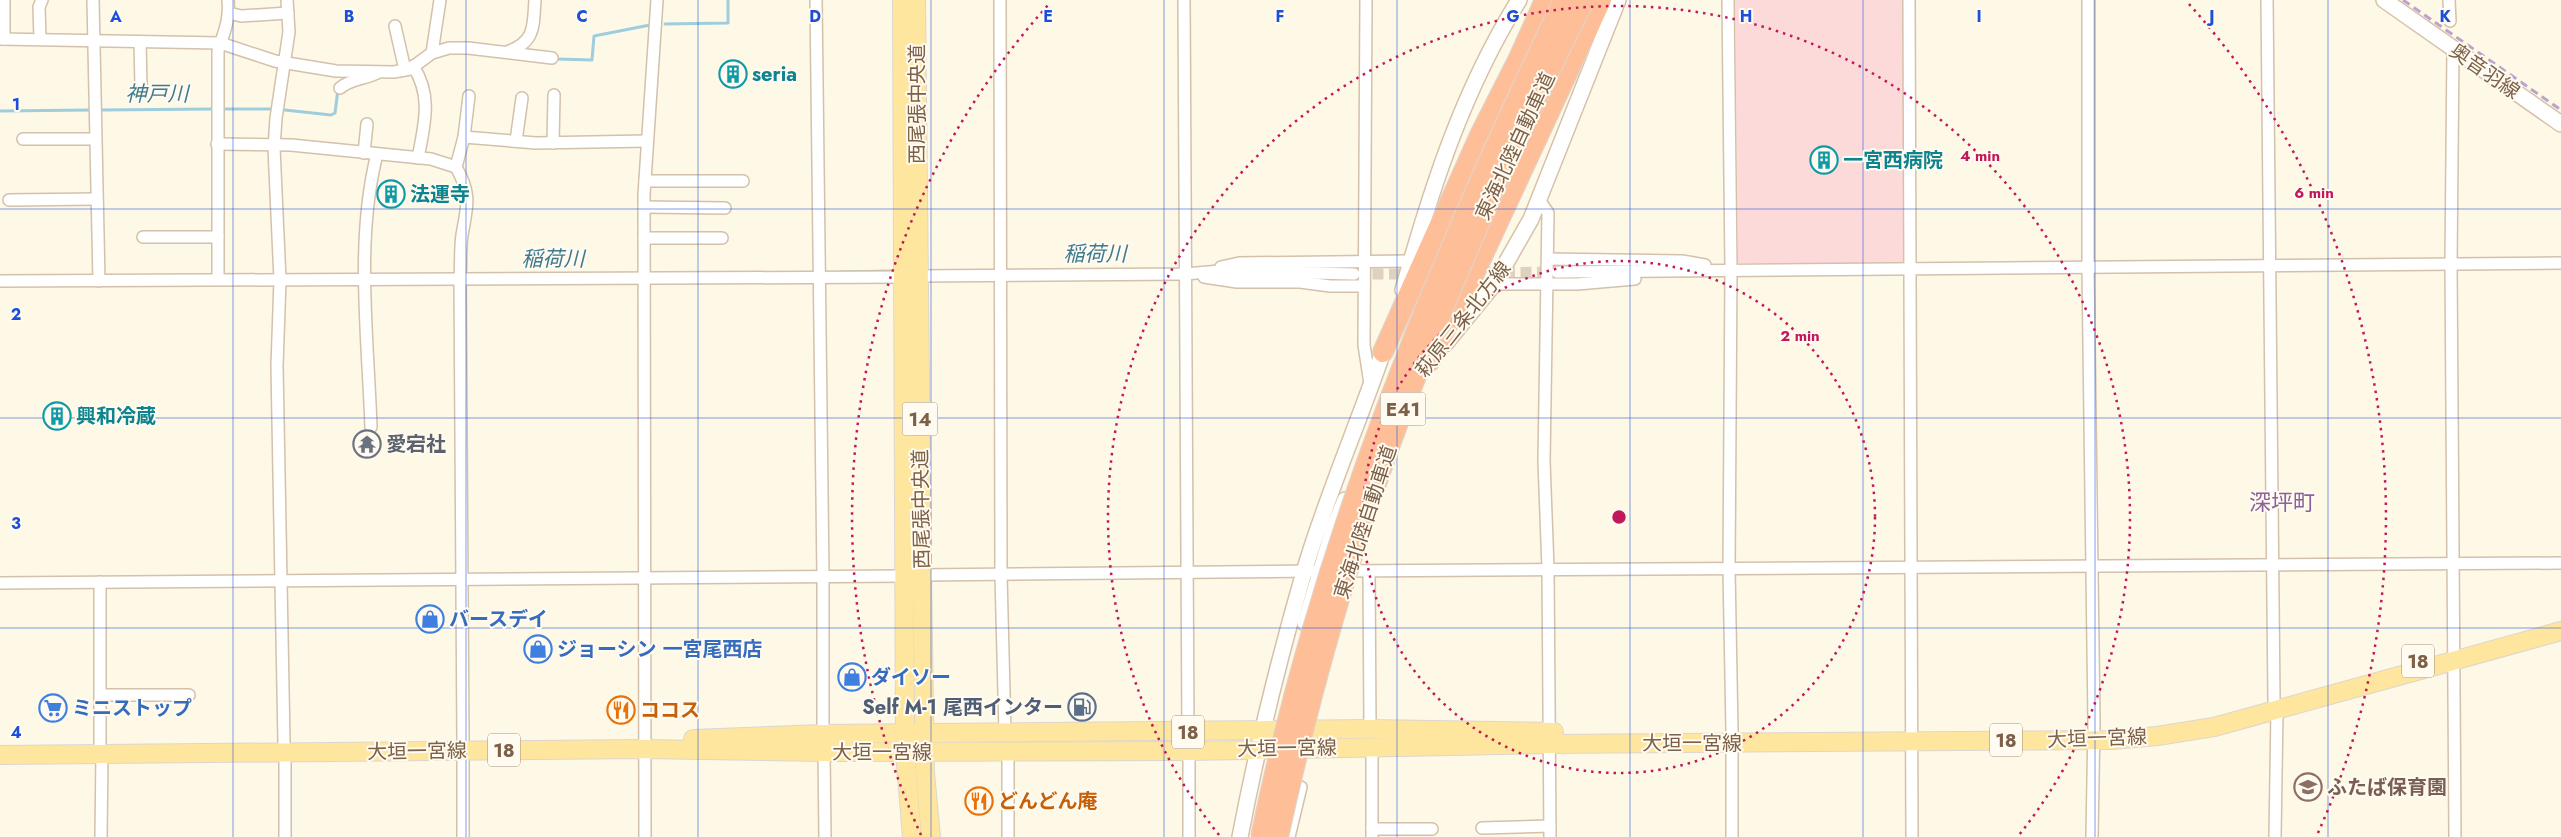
<svg xmlns="http://www.w3.org/2000/svg" width="2561" height="837" viewBox="0 0 2561 837" font-family="Jost,'Noto Sans JP',sans-serif">
  <style>
    .medical { fill: #fddada }
    .lines { fill: none; stroke-linecap: round; stroke-linejoin: round }
    .stream { stroke: #9ecdde; stroke-width: 3 }
    .minor-tunnel { stroke: #ded2bf; stroke-width: 11; stroke-dasharray: 11 5.5; stroke-linecap: butt }
    .minor-casing { stroke: #d3c1ab; stroke-width: 14 }
    .secondary-casing { stroke: #d6c2a8; stroke-width: 18 }
    .primary-casing { stroke: #ddd6cf; stroke-width: 20 }
    .motorway-casing { stroke: #ddd6cf; stroke-width: 22 }
    .minor { stroke: #fff; stroke-width: 11 }
    .secondary { stroke: #fff; stroke-width: 15 }
    .primary { stroke: #ffe69e; stroke-width: 18 }
    .motorway { stroke: #febf98; stroke-width: 20 }
    .rail { stroke: #bda3cb; stroke-width: 3; stroke-dasharray: 8 5; stroke-linecap: butt }
    .motorway-bridge-casing { stroke: #ddd6cf; stroke-width: 22; stroke-linecap: butt }
    .motorway-bridge { stroke: #febf98; stroke-width: 20 }
    .grid { fill: none; stroke: #1d4ed8; stroke-width: 1; stroke-opacity: 0.55 }
    .ring { fill: none; stroke: #c2185b; stroke-width: 2.5; stroke-dasharray: 2.5 5 }
    .labels { text-anchor: middle; stroke-width: 4; stroke-linejoin: round; paint-order: stroke }
    .shield { fill: #fffbf0; stroke: #a38e7a; stroke-width: 1 }
    .shield-label { font-size: 19px; font-weight: bold; fill: #7c6048 }
    .street-label { font-size: 20px; fill: #7c6048; stroke: #fffbf0 }
    .culture-label { font-size: 20px; font-weight: bold; fill: #0d838f; stroke: #fffbf0; text-anchor: start }
    .worship-label { font-size: 20px; font-weight: bold; fill: #5b616d; stroke: #fffbf0; text-anchor: start }
    .shop-label { font-size: 20px; font-weight: bold; fill: #366cbe; stroke: #fffbf0; text-anchor: start }
    .service-label { font-size: 20px; font-weight: bold; fill: #4e5e75; stroke: #fffbf0; text-anchor: end }
    .food-label { font-size: 20px; font-weight: bold; fill: #c56008; stroke: #fffbf0; text-anchor: start }
    .education-label { font-size: 20px; font-weight: bold; fill: #785e54; stroke: #fffbf0; text-anchor: start }
    .water-label { font-size: 21px; font-style: italic; fill: #3f7a91; stroke: #fffbf0 }
    .quarter-label { font-size: 22px; fill: #8c6098; stroke: #fffbf0 }
    .grid-label { font-size: 16px; text-anchor: middle; font-weight: bold; fill: #1d4ed8; stroke: #fffbf0; stroke-width: 4; stroke-linejoin: round; paint-order: stroke }
    .centre { fill: #c2185b; stroke: #fffbf0; stroke-width: 2.5 }
    .ring-label { font-size: 15px; text-anchor: middle; font-weight: bold; fill: #c2185b; stroke: #fffbf0; stroke-width: 4; stroke-linejoin: round; paint-order: stroke }
  </style>
  <rect width="100%" height="100%" fill="#fef8e7"/>
  <path class="medical" d="M1735,0H1903L1906,264L1738,263Z"/>
  <g class="lines">
    <g class="stream">
      <path d="M665,24L728,23V0"/>
      <path d="M557,59L592,60L594,36L650,25"/>
      <path d="M222,109H275"/>
      <path d="M101,110L213,109"/>
      <path d="M285,110L331,115L335,113L338,89"/>
      <path d="M0,111L91,110"/>
      <path d="M841,272L891,271"/>
    </g>
    <g class="minor-tunnel">
      <path d="M1471,273L1557,272"/>
      <path d="M1356,274H1415"/>
    </g>
    <g class="minor-casing">
      <g id="minor">
        <path d="M4,0V39"/>
        <path d="M93,0L99,281"/>
        <path d="M816,0L823,577V734"/>
        <path d="M1000,0L1001,575L1005,733"/>
        <path d="M1184,0L1188,732"/>
        <path d="M1366,0L1364,345L1370,384"/>
        <path d="M1728,0L1731,269L1729,569L1732,731"/>
        <path d="M1909,0L1912,837"/>
        <path d="M2088,0V268L2094,722L2092,837"/>
        <path d="M2267,0L2274,701"/>
        <path d="M2449,0L2450,21"/>
        <path d="M229,13L241,16L288,13"/>
        <path d="M395,26L405,70"/>
        <path d="M0,39L220,43L275,61L336,71L394,72L410,69L432,53L449,48H468L552,58"/>
        <path d="M40,39L39,7L42,0"/>
        <path d="M140,42L141,86"/>
        <path d="M2453,48L2451,264L2455,837"/>
        <path d="M507,52C536,42 533,26 535,0"/>
        <path d="M432,53L440,0"/>
        <path d="M413,66C433,96 424,126 418,158"/>
        <path d="M340,88C350,79 365,79 377,73"/>
        <path d="M464,137L536,143L647,141"/>
        <path d="M23,139H95"/>
        <path d="M516,141L522,98"/>
        <path d="M553,143L554,95"/>
        <path d="M217,144L291,145L431,159L456,167C472,195 467,206 462,235C460,249 461,265 460,279L463,742"/>
        <path d="M364,153L367,124"/>
        <path d="M456,167L464,137L469,96"/>
        <path d="M645,181H743"/>
        <path d="M9,200L96,199"/>
        <path d="M1540,201L1548,213L1544,461L1548,569L1550,837"/>
        <path d="M644,207L725,208"/>
        <path d="M143,237H218"/>
        <path d="M644,238H722"/>
        <path d="M1548,259L1682,261L1705,265"/>
        <path d="M1221,267L1239,263L1411,261"/>
        <path d="M1557,272L2561,263"/>
        <path d="M918,276L1185,274L1220,271L1354,274"/>
        <path d="M1204,277L1237,282H1300L1330,286H1364"/>
        <path d="M218,279V51C224,32 230,20 228,0"/>
        <path d="M0,281L904,277"/>
        <path d="M1494,284H1577L1635,279"/>
        <path d="M371,427C368,338 355,240 377,154"/>
        <path d="M1343,571L2561,563"/>
        <path d="M1369,571L1370,729"/>
        <path d="M922,575L1312,571"/>
        <path d="M100,582V743"/>
        <path d="M0,583L906,576"/>
        <path d="M101,695H189"/>
        <path d="M284,743L277,366L280,280L274,148L276,118L289,32L287,0"/>
        <path d="M463,751V837"/>
        <path d="M1008,751V837"/>
        <path d="M285,752V837"/>
        <path d="M824,752L825,837"/>
        <path d="M1482,828L1550,826"/>
        <path d="M1372,829H1432"/>
        <path d="M101,837L102,754"/>
        <path d="M645,837L644,195L657,0"/>
        <path d="M1189,837V751"/>
        <path d="M1289,837L1301,787"/>
        <path d="M1372,837V746"/>
        <path d="M1732,837V743"/>
        <path d="M2275,837L2277,711"/>
      </g>
    </g>
    <g class="secondary-casing">
      <g id="secondary">
        <path d="M2384,0L2561,124"/>
        <path d="M1403,290C1431,189 1463,90 1519,0"/>
        <path d="M1445,344L1494,284L1531,219L1618,0"/>
        <path d="M1305,623L1334,527L1345,500"/>
        <path d="M1240,837C1257,748 1279,659 1304,572C1327,494 1360,420 1386,343"/>
      </g>
    </g>
    <g class="primary-casing">
      <g id="primary">
        <path d="M902,0L905,752L912,837"/>
        <path d="M916,0L922,575L925,773L931,837"/>
        <path d="M693,739L823,734L1370,729L1554,732"/>
        <path d="M0,755L644,749L824,752L1189,751L1548,744L2112,740L2157,736L2214,727L2561,631"/>
      </g>
    </g>
    <g class="motorway-casing">
      <g id="motorway">
        <path d="M1383,352L1480,135L1519,58L1545,0"/>
        <path d="M1430,361L1467,289L1601,0"/>
      </g>
    </g>
    <use href="#minor" class="minor"/>
    <use href="#secondary" class="secondary"/>
    <use href="#primary" class="primary"/>
    <use href="#motorway" class="motorway"/>
    <path class="rail" d="M2403,0L2561,110"/>
    <g class="motorway-bridge-casing">
      <g id="motorway-bridge">
        <path d="M1261,837C1321,543 1434,269 1564,0"/>
        <path d="M1278,837C1311,687 1353,537 1409,394C1460,260 1520,129 1584,0"/>
      </g>
    </g>
    <use href="#motorway-bridge" class="motorway-bridge"/>
  </g>
  <path class="grid" d="M233,0V837M466,0V837M698,0V837M931,0V837M1164,0V837M1397,0V837M1630,0V837M1863,0V837M2095,0V837M2328,0V837M0,209H2561M0,418H2561M0,628H2561"/>
  <g class="ring">
    <circle cx="1619" cy="517" r="256"/>
    <path d="M1219 835A511 511 0 1 1 2019 835"/>
    <path d="M921 835A767 767 0 0 1 1049 4M2189 4A767 767 0 0 1 2317 835"/>
  </g>
  <defs>
    <g id="building-ring" transform="scale(1.4375)"><circle r="9.5" fill="#fffbf0" stroke="#0f9aa8" stroke-width="1.5"/><path d="M-4-6H4V6H1V3H-1V6H-4ZM-2.5-4.3h1.7v1.8h-1.7ZM.8-4.3h1.7v1.8H.8ZM-2.5-1h1.7V.8h-1.7ZM.8-1h1.7V.8H.8Z" fill="#0f9aa8"/></g>
    <g id="temple-ring" transform="scale(1.4375)"><circle r="9.5" fill="#fffbf0" stroke="#6b7280" stroke-width="1.5"/><path d="M0-6L5-2H3V0L6.5 2.5H4V6H1.5V3h-3V6H-4V2.5H-6.5L-3 0V-2H-5Z" fill="#6b7280"/></g>
    <g id="shop-ring" transform="scale(1.4375)"><circle r="9.5" fill="#fffbf0" stroke="#3f7fe0" stroke-width="1.5"/><path d="M-5-2.5h2.3a2.7 3.5 0 0 1 5.4 0H5L5.5 6h-11ZM-1.5-2.5h3a1.5 2.3 0 0 0-3 0Z" fill="#3f7fe0"/></g>
    <g id="fuel-ring" transform="scale(1.4375)"><circle r="9.5" fill="#fffbf0" stroke="#5c6f8a" stroke-width="1.5"/><path d="M-5.5-6h7V0h2V4h1.3V-2.5L3-4.5l.8-.8L6-3V5H2.5V1h-1V6h-7ZM-4.2-4.7v3.2H.2V-4.7Z" fill="#5c6f8a"/></g>
    <g id="supermarket-ring" transform="scale(1.4375)"><circle r="9.5" fill="#fffbf0" stroke="#3f7fe0" stroke-width="1.5"/><path d="M-6-5.5h2.5l.6 2H6L4.5 2H-2.5L-4.4-4H-6ZM-1.5 3.2a1.3 1.3 0 1 0 .1 0ZM3 3.2a1.3 1.3 0 1 0 .1 0Z" fill="#3f7fe0"/></g>
    <g id="restaurant-ring" transform="scale(1.4375)"><circle r="9.5" fill="#fffbf0" stroke="#e8710a" stroke-width="1.5"/><path d="M-5-6h1v4h1v-4h1v4h1v-4h1v5L-1.5 .5V6h-2V.5L-5-1ZM5-6V6H3V1.5H1.5Q1.5-4 5-6Z" fill="#e8710a"/></g>
    <g id="school-ring" transform="scale(1.4375)"><circle r="9.5" fill="#fffbf0" stroke="#8d6e63" stroke-width="1.5"/><path d="M0-5L7-2L0 1L-7-2ZM-4 1L0 2.5L4 1V4Q0 6-4 4Z" fill="#8d6e63"/></g>
  </defs>
  <g fill-rule="evenodd">
    <use href="#building-ring" x="733" y="74"/>
    <use href="#building-ring" x="1824" y="160"/>
    <use href="#building-ring" x="391" y="194"/>
    <use href="#building-ring" x="57" y="416"/>
    <use href="#temple-ring" x="367" y="444"/>
    <use href="#shop-ring" x="430" y="619"/>
    <use href="#shop-ring" x="538" y="649"/>
    <use href="#shop-ring" x="852" y="677"/>
    <use href="#fuel-ring" x="1082" y="707"/>
    <use href="#supermarket-ring" x="53" y="708"/>
    <use href="#restaurant-ring" x="621" y="710"/>
    <use href="#school-ring" x="2308" y="787"/>
    <use href="#restaurant-ring" x="979" y="801"/>
  </g>
  <g class="labels">
    <g class="shield">
      <rect x="1380.5" y="392.5" width="45" height="33" rx="4"/>
      <rect x="902.5" y="402.5" width="35" height="33" rx="4"/>
      <rect x="2402" y="644.5" width="32" height="33" rx="4"/>
      <rect x="1172" y="715.5" width="32" height="33" rx="4"/>
      <rect x="1990" y="723.5" width="32" height="33" rx="4"/>
      <rect x="488" y="733.5" width="32" height="33" rx="4"/>
    </g>
    <g class="shield-label">
      <text x="1403" y="416">E41</text>
      <text x="920" y="426">14</text>
      <text x="2418" y="668">18</text>
      <text x="1188" y="739">18</text>
      <text x="2006" y="747">18</text>
      <text x="504" y="757">18</text>
    </g>
    <g class="street-label">
      <text transform="translate(2485 71) rotate(35)" y="7">奥音羽線</text>
      <text transform="translate(917 104) rotate(-90)" y="7">西尾張中央道</text>
      <text transform="translate(1515 146) rotate(-65)" y="7">東海北陸自動車道</text>
      <text transform="translate(1463 319) rotate(-52)" y="7">萩原三条北方線</text>
      <text transform="translate(921 509) rotate(-91)" y="7">西尾張中央道</text>
      <text transform="translate(1365 522) rotate(-72)" y="7">東海北陸自動車道</text>
      <text transform="translate(2097 738) rotate(-2)" y="7">大垣一宮線</text>
      <text x="1692" y="750">大垣一宮線</text>
      <text transform="translate(1287 748) rotate(-1)" y="7">大垣一宮線</text>
      <text transform="translate(417 751) rotate(-1)" y="7">大垣一宮線</text>
      <text x="882" y="759">大垣一宮線</text>
    </g>
    <g class="culture-label">
      <text x="752" y="81">seria</text>
      <text x="1843" y="167">一宮西病院</text>
      <text x="410" y="201">法運寺</text>
      <text x="76" y="423">興和冷蔵</text>
    </g>
    <g class="worship-label">
      <text x="386" y="451">愛宕社</text>
    </g>
    <g class="shop-label">
      <text x="449" y="626">バースデイ</text>
      <text x="557" y="656">ジョーシン 一宮尾西店</text>
      <text x="871" y="684">ダイソー</text>
      <text x="72" y="715">ミニストップ</text>
    </g>
    <g class="service-label">
      <text x="1063" y="714">Self M-1 尾西インター</text>
    </g>
    <g class="food-label">
      <text x="640" y="717">ココス</text>
      <text x="998" y="808">どんどん庵</text>
    </g>
    <g class="education-label">
      <text x="2327" y="794">ふたば保育園</text>
    </g>
    <g class="water-label">
      <text x="157" y="101">神戸川</text>
      <text x="1095" y="261">稲荷川</text>
      <text x="553" y="266">稲荷川</text>
    </g>
    <g class="quarter-label">
      <text x="2282" y="510">深坪町</text>
    </g>
  </g>
  <g class="grid-label">
    <text x="116" y="22">A</text>
    <text x="349" y="22">B</text>
    <text x="582" y="22">C</text>
    <text x="815" y="22">D</text>
    <text x="1048" y="22">E</text>
    <text x="1280" y="22">F</text>
    <text x="1513" y="22">G</text>
    <text x="1746" y="22">H</text>
    <text x="1979" y="22">I</text>
    <text x="2212" y="22">J</text>
    <text x="2445" y="22">K</text>
    <text x="16" y="110">1</text>
    <text x="16" y="320">2</text>
    <text x="16" y="529">3</text>
    <text x="16" y="738">4</text>
  </g>
  <circle cx="1619" cy="517" r="8" class="centre"/>
  <g class="ring-label">
    <text x="1980" y="161">4 min</text>
    <text x="2314" y="198">6 min</text>
    <text x="1800" y="341">2 min</text>
  </g>
</svg>
